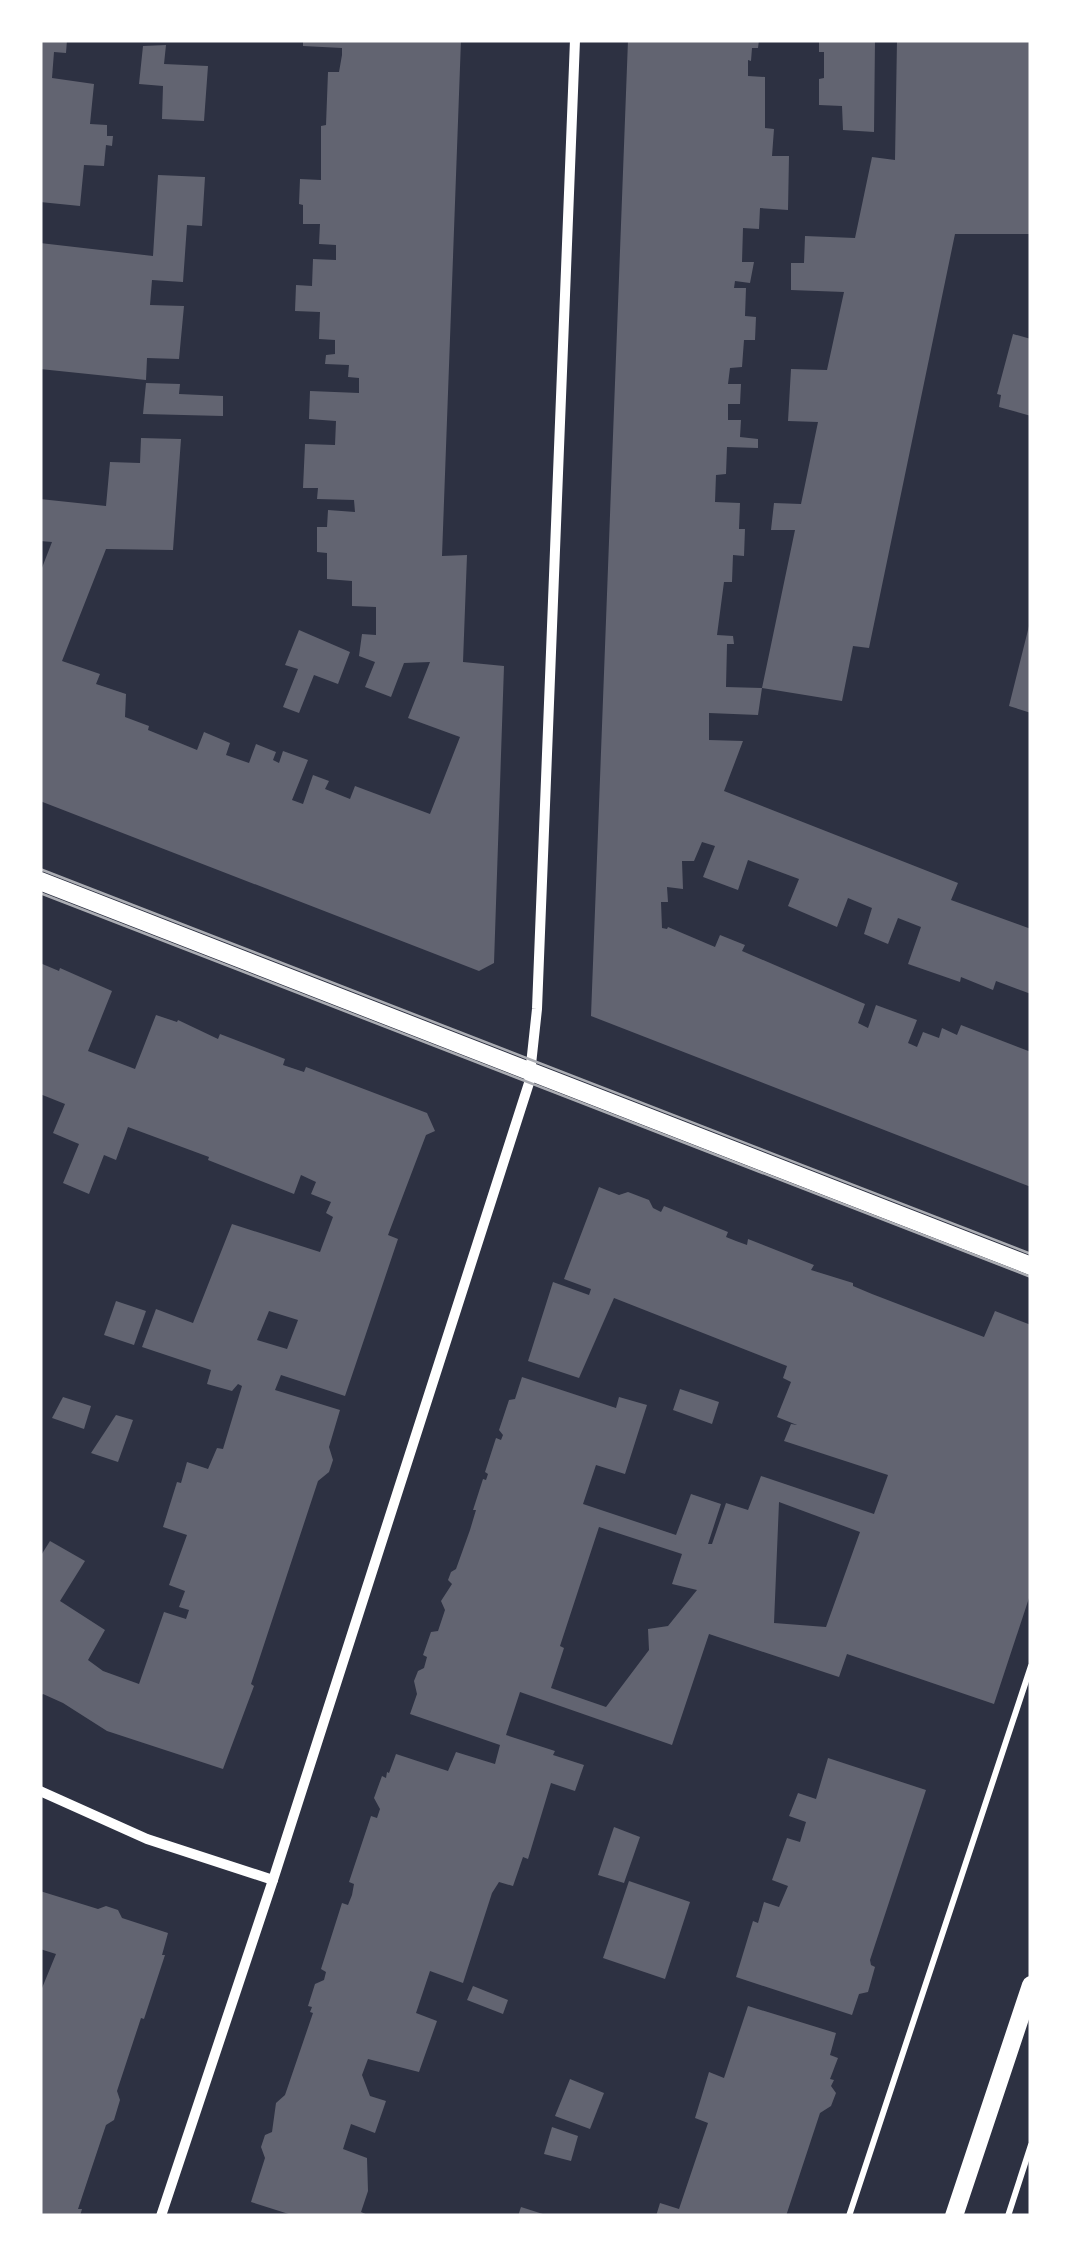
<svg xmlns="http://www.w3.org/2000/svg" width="1071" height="2256" viewBox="0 0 1071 2256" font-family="'Libre Baskerville',serif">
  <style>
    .building { fill: #626471; fill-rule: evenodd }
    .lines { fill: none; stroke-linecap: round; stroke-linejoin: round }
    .path { stroke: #fff; stroke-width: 6 }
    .minor { stroke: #fff; stroke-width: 10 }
    .tertiary { stroke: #fff; stroke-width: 18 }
    .tram { stroke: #abadb3; stroke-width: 2.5 }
  </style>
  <rect width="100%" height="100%" fill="#2d3142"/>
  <g class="building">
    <path d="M40,40H67L66,53L54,52L52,78L94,84L90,124L107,125V136H113L112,146L106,145L104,166L84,165L80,206L40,202Z"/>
    <path d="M303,40H461L442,556L467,555L463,662L504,666L494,963L479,971L40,801V573L52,542L40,541V499L106,506L110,462L140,463L141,438L181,439L173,550L106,549L62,661L100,674L96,684L126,694L125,717L149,726L148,730L197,750L204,732L230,743L226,755L249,763L256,744L276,752L273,760L279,763L283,751L308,760L292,800L303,804L313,775L329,781L325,789L350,799L355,786L430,814L460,737L408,718L430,662L404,663L391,697L365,687L375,662L359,656L362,634L376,635V607L352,606V581L327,579V553L317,552V527H327L328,510L355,512L354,500L317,499L318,488H303L305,444L335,445L336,421L309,419L310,391L359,393V378L348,377L349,365L325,364L326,355L335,354V340L319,339L320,312L295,311L296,285L312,286L313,259L336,260V245L319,244L320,224H303V205L299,204L300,179L321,180V126L326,125L328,72H339L342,55V48L303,46Z"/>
    <path d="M628,40H759L758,48H752L751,61L748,60V76L765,77V128L774,129L772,156H789L788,210L760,208L759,229L743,228L742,262H754L750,283L735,281L734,288H746L745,316L756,317L755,340H744L742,367L730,368L728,384H741L740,404H728V420H741L740,437L758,439V448L727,447L726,474L716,475L715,502L740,503L739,529H745L744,556L733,555L732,582H724L717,635L733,636L734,644H727L726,687L762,688L758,715L709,713V740L743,741L724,791L958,883L951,900L1031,929V994L996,981L993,990L961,977L960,982L908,964L921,927L898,918L888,944L864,934L872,908L848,898L837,927L788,906L799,879L748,860L738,890L703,877L715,846L702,842L694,861H682L683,889L667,887L668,902H661L662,928L667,929L668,927L715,947L720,935L745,945L742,951L865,1004L858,1023L868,1028L876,1005L917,1020L908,1043L917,1047L923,1032L939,1038L942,1028L957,1035L961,1025L1031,1052V1187L591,1016Z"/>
    <path d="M819,40H875L874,132L843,130L842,106L819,105V79L824,78V52H819Z"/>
    <path d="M897,40H1031V234H955L869,648L853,646L842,701L762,688L795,530H771L774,503L801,504L818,422L788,421L791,369L827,370L844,292L791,290V263H804L805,236L855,238L872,157L895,160Z"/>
    <path d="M166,45L164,64L208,66L204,121L162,119L163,86L139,84L143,46Z"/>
    <path d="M158,175L205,177L202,226L187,225L183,282L152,280L150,305L184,306L179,359L147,358L146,380L40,369V243L153,256Z"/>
    <path d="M1013,334L1031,339V416L999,407L1001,395L997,394Z"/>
    <path d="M146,383L180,384L179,394L223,396V416L143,414Z"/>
    <path d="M1030,622H1031V713L1009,706Z"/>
    <path d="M299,630L350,652L338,684L314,675L299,713L283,707L298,669L285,665Z"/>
    <path d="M40,963L59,971L60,968L112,991L88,1051L135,1069L156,1015L177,1022L178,1020L218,1039L220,1034L285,1059L283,1065L304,1072L306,1067L427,1113L435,1131L426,1135L388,1235L398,1239L345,1396L281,1375L275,1390L340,1410L329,1447L333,1460L329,1472L318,1481L251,1684L254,1686L223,1769L107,1731L63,1703L43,1694L40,1696V1557L50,1541L85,1561L60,1601L105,1630L88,1660L103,1671L139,1684L164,1612L186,1619L189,1610L179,1607L185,1591L169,1585L187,1535L163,1527L177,1482L181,1483L187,1462L208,1469L217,1448L223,1449L242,1386L238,1384L232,1391L207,1384L211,1370L142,1347L156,1309L193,1323L232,1224L320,1252L333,1217L326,1213L331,1202L311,1194L316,1182L301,1175L294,1194L208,1160L209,1157L128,1127L116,1160L104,1155L89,1194L63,1183L79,1144L53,1133L65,1104L40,1094ZM269,1311L298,1320L287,1349L257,1340Z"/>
    <path d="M599,1187L619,1195L628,1192L649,1200L653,1208L661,1212L664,1206L728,1232L726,1237L736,1241L747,1245L748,1239L814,1265L811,1270L853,1283V1286L872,1294L984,1337L995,1311L1031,1325V1592L994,1704L847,1654L839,1677L709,1634L672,1745L520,1692L506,1735L555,1751L553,1755L584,1765L575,1791L551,1783L528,1859L523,1857L513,1886L499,1882L492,1893L463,1983L430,1971L416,2013L437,2021L419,2072L368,2059L362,2075L370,2096L386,2101L375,2133L351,2124L343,2149L367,2158L368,2191L361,2212L370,2216H295L251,2202L265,2158L261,2147L265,2135L272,2132L276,2103L285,2095L313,2013L310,2012L312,2007L308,2006L315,1984L324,1980L326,1972L321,1969L342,1903L348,1905L352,1895L354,1884L349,1882L371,1816L377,1818L380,1809L374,1798L382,1776L386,1778L387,1772L389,1773L396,1754L448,1771L456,1752L495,1764L500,1745L410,1714L417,1694L414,1681L418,1671L424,1668L427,1657L423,1655L431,1632L438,1631L445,1610L441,1601L452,1584L448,1580L451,1572L456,1569L470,1530L476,1510H473L483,1479L486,1480L488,1474L485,1472L496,1438L501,1440L503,1435L499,1430L509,1400L515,1399L522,1377L616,1408L619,1397L647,1405L625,1474L596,1465L583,1504L676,1535L691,1494L721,1504L708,1544H712L726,1503L748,1510L761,1476L874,1514L888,1475L784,1441L791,1424L797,1425L777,1417L791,1382L783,1378L787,1366L614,1298L579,1378L528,1361L553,1282L589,1295L591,1289L564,1279ZM779,1502L860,1532L826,1627L774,1623ZM599,1527L682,1554L672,1584L697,1590L668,1626L648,1629L649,1650L606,1707L551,1688L564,1648L560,1646Z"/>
    <path d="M116,1301L146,1311L134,1345L104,1335Z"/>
    <path d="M680,1389L719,1402L712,1424L673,1410Z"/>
    <path d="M63,1397L91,1406L84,1429L52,1418Z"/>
    <path d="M116,1415L133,1420L118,1462L91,1453Z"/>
    <path d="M828,1758L926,1790L870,1960L871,1965L875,1967L868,1992L859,1994L852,2015L736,1977L753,1921L758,1923L764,1902L779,1907L788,1886L772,1880L787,1838L800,1842L806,1822L789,1816L798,1793L816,1799Z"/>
    <path d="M614,1827L640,1837L624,1883L598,1875Z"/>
    <path d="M629,1881L690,1902L665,1979L603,1958Z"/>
    <path d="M40,1891L98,1909L106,1906L118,1910L122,1918L168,1933L162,1955H165L144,2019L141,2018L117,2091L120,2100L114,2120L106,2125L78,2209H82L80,2216H40V1993L56,1954L40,1949Z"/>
    <path d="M473,1986L508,2000L503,2014L467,2000Z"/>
    <path d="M748,2006L836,2033L830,2055L838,2058L830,2079L834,2080L831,2086L836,2093L831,2106L820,2113L786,2216H656L660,2203L679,2209L708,2123L695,2118L709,2072L724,2078Z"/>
    <path d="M570,2079L604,2093L590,2129L555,2116Z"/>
    <path d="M552,2127L578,2136L571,2161L544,2154Z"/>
    <path d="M521,2207L546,2215V2216H518Z"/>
  </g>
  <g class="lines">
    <g class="path">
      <path d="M849,2216L1031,1666"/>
      <path d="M1008,2216L1031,2145"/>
    </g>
    <g class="minor">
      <path d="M40,1791L147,1839L273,1880"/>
      <path d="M161,2216L273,1880L529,1083L537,1009L575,40"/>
    </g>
    <g class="tertiary">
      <path d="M40,881L1031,1266"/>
      <path d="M954,2216L1031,1985"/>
    </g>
    <g class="tram">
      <path d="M40,869L1031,1254"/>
      <path d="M40,893L1031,1277"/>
    </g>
  </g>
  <rect width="1071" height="2256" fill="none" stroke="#ffffff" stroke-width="85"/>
</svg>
